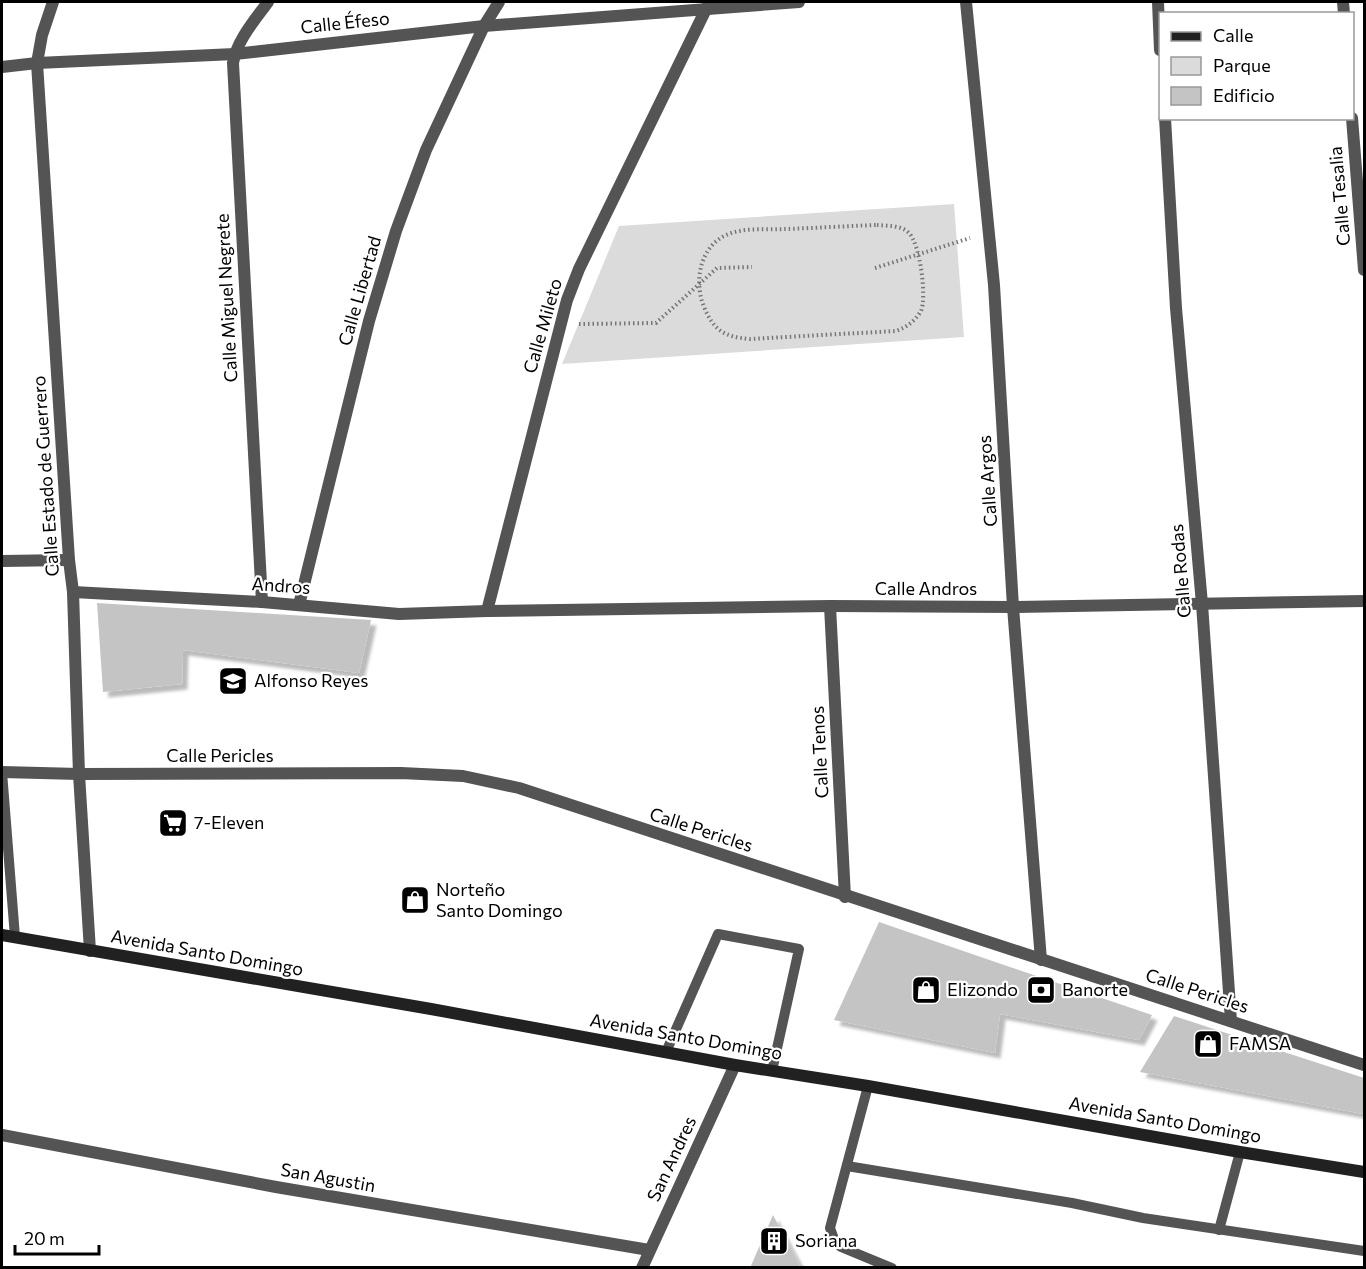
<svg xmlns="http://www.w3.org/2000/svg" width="1366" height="1269" viewBox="0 0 1366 1269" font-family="Commissioner,sans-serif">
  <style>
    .green { fill: #dbdbdb }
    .building { fill: #c4c4c4; filter: url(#shadow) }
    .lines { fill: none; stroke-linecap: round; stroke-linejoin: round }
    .path { stroke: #767676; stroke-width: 4; stroke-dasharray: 1.5 3; stroke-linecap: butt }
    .service { stroke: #545454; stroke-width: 10 }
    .minor { stroke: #545454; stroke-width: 12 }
    .secondary { stroke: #212121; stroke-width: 12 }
    .labels { text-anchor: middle; stroke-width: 4.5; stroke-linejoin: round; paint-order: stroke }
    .street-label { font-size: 18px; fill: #000; stroke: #fff }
    .poi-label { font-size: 18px; fill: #000; stroke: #fff; text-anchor: start }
  </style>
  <defs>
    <filter id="shadow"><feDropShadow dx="5.5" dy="5.5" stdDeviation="1.5" flood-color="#0004"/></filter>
  </defs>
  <rect width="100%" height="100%" fill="#fff"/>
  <path class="green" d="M954,204L964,337L562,364L619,226Z"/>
  <g class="building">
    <path d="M97,603L371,620L359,673L183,650L182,684L103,692Z"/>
    <path d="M879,922L1007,966L1152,1015L1139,1040L1000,1014L995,1053L834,1020Z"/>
    <path d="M1174,1016L1364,1078V1114L1140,1072Z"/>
    <path d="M773,1215L801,1268H750Z"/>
  </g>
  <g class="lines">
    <g class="path">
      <path d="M877,225C888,226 901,225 909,233C920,244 927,297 921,311C915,321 907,327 896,331L750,339C725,337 714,331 704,307C694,282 699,248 726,235C744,227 766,230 785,229C816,228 847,226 877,225Z"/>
      <path d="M875,268L970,238"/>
      <path d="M579,324L656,323L717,268L752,267"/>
    </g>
    <g class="service">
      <path d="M2,772L15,937"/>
      <path d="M666,1052L718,934L799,949L772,1071"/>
      <path d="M868,1086L830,1228L835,1242L841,1247L892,1268"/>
      <path d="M847,1166L1072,1203L1143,1218L1364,1251"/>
      <path d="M1219,1230L1240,1152"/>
    </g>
    <g class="minor">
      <path d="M53,2L42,35L37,63L69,560L73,592L79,774L90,951"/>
      <path d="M966,2L994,285L1013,607L1041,960"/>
      <path d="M1158,2L1160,50"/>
      <path d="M1343,2L1344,14"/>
      <path d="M2,67L37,63L235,54L484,26L799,2"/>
      <path d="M1165,118L1176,308L1202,604L1231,1021"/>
      <path d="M1352,118L1364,270"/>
      <path d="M2,561L69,560"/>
      <path d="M73,592L262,602L399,614L487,611L830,606L1013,607L1364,601"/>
      <path d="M262,602L233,63C237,40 255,20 268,2"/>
      <path d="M299,605L369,321L396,231L426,150L484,26L499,2"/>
      <path d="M830,606L845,897"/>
      <path d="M487,611L567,300L579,269L709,3"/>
      <path d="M2,772L79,774L401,773L463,776L519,788L1364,1065"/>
      <path d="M2,1135L276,1187L649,1250"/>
      <path d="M642,1268L735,1065"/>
    </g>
    <path class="secondary" d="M2,935L431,1009L735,1065L868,1086L1240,1152L1364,1172"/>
  </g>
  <defs>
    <g id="university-square" transform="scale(1.5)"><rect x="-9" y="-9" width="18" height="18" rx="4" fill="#000" stroke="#fff"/><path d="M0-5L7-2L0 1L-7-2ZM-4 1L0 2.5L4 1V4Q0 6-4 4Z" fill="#fff"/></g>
    <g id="supermarket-square" transform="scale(1.5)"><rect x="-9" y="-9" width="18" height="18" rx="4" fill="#000" stroke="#fff"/><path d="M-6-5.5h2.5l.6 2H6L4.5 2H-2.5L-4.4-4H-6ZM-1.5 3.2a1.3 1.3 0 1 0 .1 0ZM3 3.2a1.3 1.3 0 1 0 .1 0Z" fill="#fff"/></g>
    <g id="shop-square" transform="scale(1.5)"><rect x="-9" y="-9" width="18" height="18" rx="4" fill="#000" stroke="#fff"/><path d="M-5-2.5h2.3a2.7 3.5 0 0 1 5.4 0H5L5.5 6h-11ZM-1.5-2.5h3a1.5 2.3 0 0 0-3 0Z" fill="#fff"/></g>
    <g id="bank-square" transform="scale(1.5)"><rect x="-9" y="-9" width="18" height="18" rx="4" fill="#000" stroke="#fff"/><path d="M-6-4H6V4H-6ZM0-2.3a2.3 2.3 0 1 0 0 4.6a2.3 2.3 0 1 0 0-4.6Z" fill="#fff"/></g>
    <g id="building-square" transform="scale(1.5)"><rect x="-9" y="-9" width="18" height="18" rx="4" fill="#000" stroke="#fff"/><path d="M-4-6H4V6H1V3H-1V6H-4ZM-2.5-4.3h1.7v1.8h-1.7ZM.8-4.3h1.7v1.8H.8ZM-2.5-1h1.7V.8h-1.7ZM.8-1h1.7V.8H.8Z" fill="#fff"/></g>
  </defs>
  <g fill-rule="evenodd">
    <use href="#university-square" x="233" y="681"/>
    <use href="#supermarket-square" x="173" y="823"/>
    <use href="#shop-square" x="415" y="900"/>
    <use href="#shop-square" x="926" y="990"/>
    <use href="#bank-square" x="1041" y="990"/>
    <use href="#shop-square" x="1208" y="1044"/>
    <use href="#building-square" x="774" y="1241"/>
  </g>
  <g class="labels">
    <g class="street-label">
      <text transform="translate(345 23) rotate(-6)" y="6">Calle Éfeso</text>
      <text transform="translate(1340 196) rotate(-95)" y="6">Calle Tesalia</text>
      <text transform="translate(360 291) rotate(-74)" y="6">Calle Libertad</text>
      <text transform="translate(227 298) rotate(-93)" y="6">Calle Miguel Negrete</text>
      <text transform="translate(543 326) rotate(-74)" y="6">Calle Mileto</text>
      <text transform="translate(46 476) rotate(-94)" y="6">Calle Estado de Guerrero</text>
      <text transform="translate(988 481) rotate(-94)" y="6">Calle Argos</text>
      <text transform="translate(1181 571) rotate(-95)" y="6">Calle Rodas</text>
      <text transform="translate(281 586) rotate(4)" y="6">Andros</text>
      <text x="926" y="595">Calle Andros</text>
      <text transform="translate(820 752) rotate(-93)" y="6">Calle Tenos</text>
      <text x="220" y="762">Calle Pericles</text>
      <text transform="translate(701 830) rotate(18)" y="6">Calle Pericles</text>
      <text transform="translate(207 953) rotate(10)" y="6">Avenida Santo Domingo</text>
      <text transform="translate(1197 991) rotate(18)" y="6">Calle Pericles</text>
      <text transform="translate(686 1037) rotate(10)" y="6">Avenida Santo Domingo</text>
      <text transform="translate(1165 1120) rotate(10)" y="6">Avenida Santo Domingo</text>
      <text transform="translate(672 1159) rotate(-65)" y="6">San Andres</text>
      <text transform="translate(328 1178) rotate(10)" y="6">San Agustin</text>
    </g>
    <g class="poi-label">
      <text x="254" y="687">Alfonso Reyes</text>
      <text x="194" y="829">7-Eleven</text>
      <text x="436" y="896">Norteño<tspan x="436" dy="21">Santo Domingo</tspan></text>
      <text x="947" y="996">Elizondo</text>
      <text x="1062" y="996">Banorte</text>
      <text x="1229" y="1050">FAMSA</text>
      <text x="795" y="1247">Soriana</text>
    </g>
  </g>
  <rect width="1366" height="1269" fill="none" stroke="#000000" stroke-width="6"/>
  <rect x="1159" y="12" width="195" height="108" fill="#ffffff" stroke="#999999" stroke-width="1.5"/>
  <rect x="1171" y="32" width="30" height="9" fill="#212121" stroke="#999999" stroke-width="1.5"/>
  <text x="1213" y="42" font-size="18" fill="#000000">Calle</text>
  <rect x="1171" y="57" width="30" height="18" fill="#dbdbdb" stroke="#999999" stroke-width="1.5"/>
  <text x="1213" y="72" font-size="18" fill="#000000">Parque</text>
  <rect x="1171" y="87" width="30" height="18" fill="#c4c4c4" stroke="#999999" stroke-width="1.5"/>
  <text x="1213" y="102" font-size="18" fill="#000000">Edificio</text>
  <path d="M15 1245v9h84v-9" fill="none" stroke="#000000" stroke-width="3"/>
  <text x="24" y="1245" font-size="18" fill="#000000" stroke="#ffffff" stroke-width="4.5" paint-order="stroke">20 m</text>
</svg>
